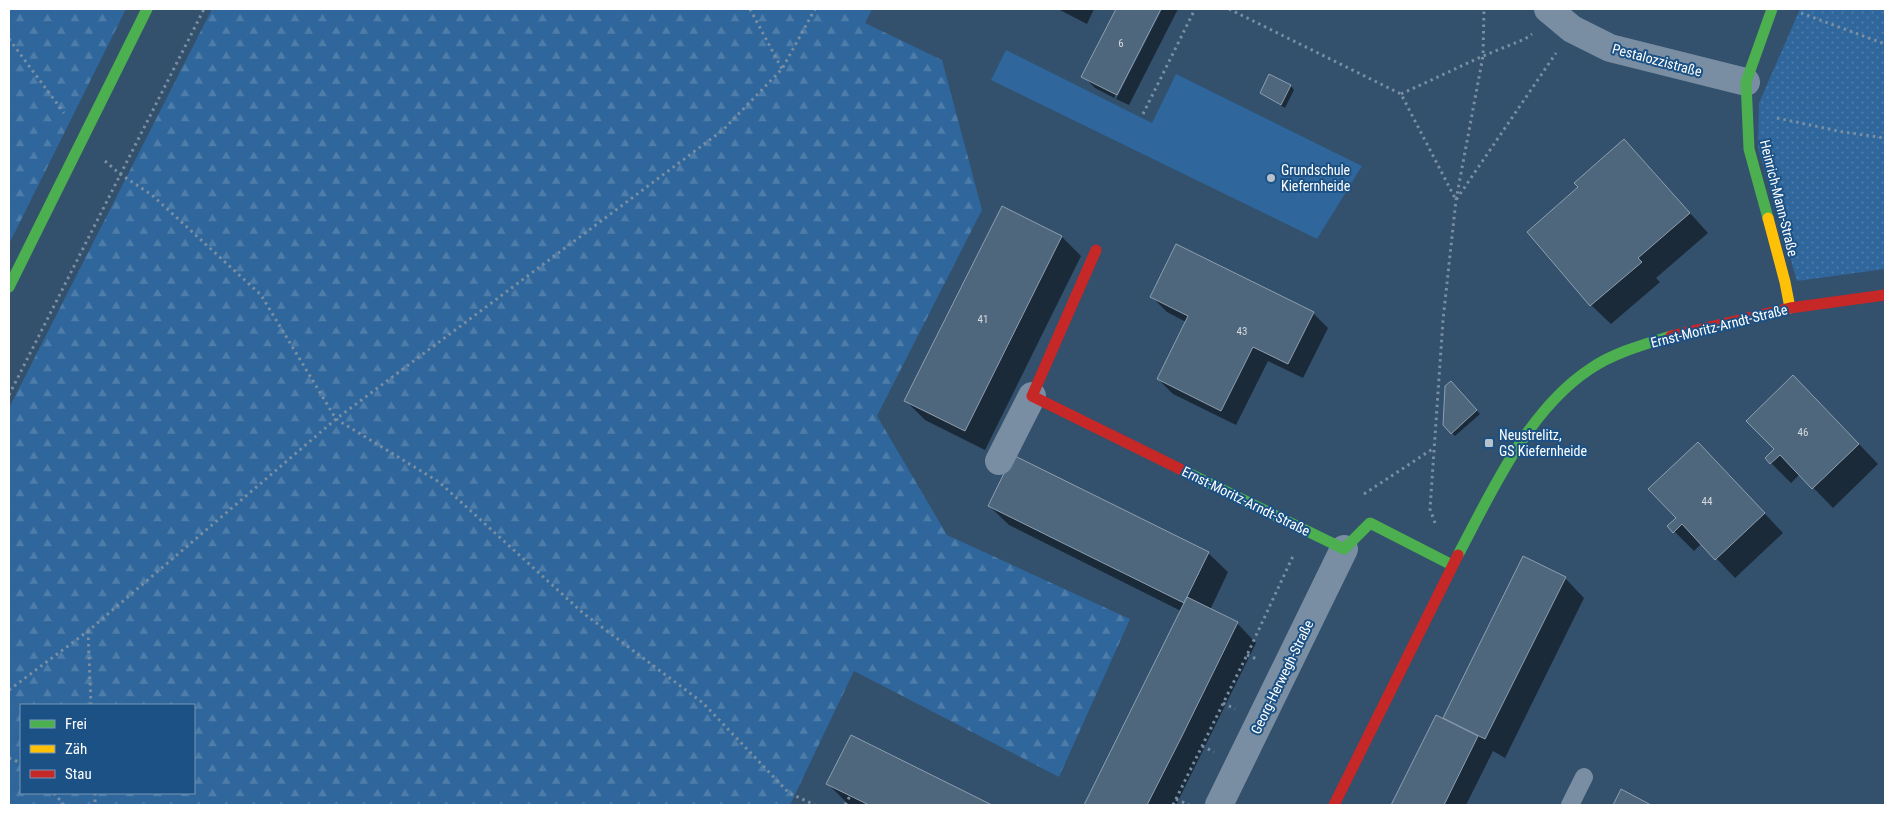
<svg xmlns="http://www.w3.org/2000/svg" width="1894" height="814" viewBox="0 0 1894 814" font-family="'Roboto Condensed',sans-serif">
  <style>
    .green { fill: #2f669b }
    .forest { fill: url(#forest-firs); fill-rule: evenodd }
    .park { fill: url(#park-dots) }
    .shadow { fill: #0007 }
    .building { fill: #4f677d; stroke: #8d9fb0 }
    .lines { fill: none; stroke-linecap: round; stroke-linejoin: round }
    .path { stroke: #798ea2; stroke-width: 3; stroke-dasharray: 2.5 4; stroke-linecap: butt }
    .lane { stroke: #798ea2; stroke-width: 18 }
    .street { stroke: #798ea2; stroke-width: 28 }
    .fast { stroke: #4caf50; stroke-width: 11 }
    .slow { stroke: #ffc107; stroke-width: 11 }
    .jam { stroke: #c62828; stroke-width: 11 }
    .poi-dot { fill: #b8c2cc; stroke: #1b5184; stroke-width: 2 }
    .labels { text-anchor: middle; stroke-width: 4; stroke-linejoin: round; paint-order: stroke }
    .number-label { font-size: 11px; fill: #d3d9de }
    .street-label { font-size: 14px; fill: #fff; stroke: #1b5184 }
    .poi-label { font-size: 14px; fill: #fff; stroke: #1b5184; text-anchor: start }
  </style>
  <defs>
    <pattern id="forest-firs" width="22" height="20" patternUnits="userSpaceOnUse" patternTransform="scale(1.25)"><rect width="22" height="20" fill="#2f669b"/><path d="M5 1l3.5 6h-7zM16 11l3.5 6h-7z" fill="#4e7daa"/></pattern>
    <pattern id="park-dots" width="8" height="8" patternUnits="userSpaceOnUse" patternTransform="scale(1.25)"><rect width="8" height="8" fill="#2f669b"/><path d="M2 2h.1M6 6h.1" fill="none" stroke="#4e7daa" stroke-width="1.8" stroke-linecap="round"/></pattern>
  </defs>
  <rect width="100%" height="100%" fill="#33506c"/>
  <path class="green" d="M1006,50L1152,123L1176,74L1362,166L1317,239L991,80Z"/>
  <g class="forest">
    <path d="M9,9H126L9,244Z"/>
    <path d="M212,9H872L865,23L942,60L982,210L877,416L947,535L1130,619L1059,777L854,671L790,805H9V408ZM21,705H194V793H21Z"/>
  </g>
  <path class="park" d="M1800,9H1885V269L1797,281L1758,147L1759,103Z"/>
  <g class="shadow">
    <path d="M1058,9H1094L1087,24Z"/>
    <path d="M1117,9H1159L1114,98L1095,88L1083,76Z"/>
    <path d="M1162,9H1178L1129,105L1116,99Z"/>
    <path d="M1270,76L1291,86L1294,90L1285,108L1261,93Z"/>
    <path d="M1624,140L1708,233L1656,278L1660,282L1611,324L1591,305L1529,232L1580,187Z"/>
    <path d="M1062,237L1081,256L985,450L925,420L906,401Z"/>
    <path d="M1152,297L1313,313L1328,328L1303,378L1268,361L1236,425L1173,394L1158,379L1186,322L1167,312Z"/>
    <path d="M1451,383L1480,414L1455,436L1444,425Z"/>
    <path d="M1813,396L1878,464L1833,508L1800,474L1791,483L1766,458L1775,449Z"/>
    <path d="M1717,463L1783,533L1735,578L1702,543L1694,551L1669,526L1678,518Z"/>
    <path d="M989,506L1208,553L1228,572L1210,610L1237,623L1256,643L1176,805H1085L1181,611L1009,525Z"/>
    <path d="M1565,578L1584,598L1505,758L1493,751L1466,805H1392L1437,716L1448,722L1444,718Z"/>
    <path d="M852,736L990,805H851L847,803L828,784Z"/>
  </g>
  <g class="building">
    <path d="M1116,9H1161L1117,95L1081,77Z"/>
    <path d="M1269,74L1291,85L1281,105L1260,93Z"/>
    <path d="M1624,139L1690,213L1638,258L1642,262L1590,306L1527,232L1578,187L1574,183Z"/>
    <path d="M1002,206L1062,236L965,431L904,401Z"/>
    <path d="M1176,244L1314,312L1288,364L1253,347L1221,411L1157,379L1188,316L1150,297Z"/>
    <path d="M1793,375L1859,444L1812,489L1780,455L1770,464L1765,458L1774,449L1746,421Z"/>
    <path d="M1451,381L1477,410L1451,434L1443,425L1445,386Z"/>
    <path d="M1698,442L1765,513L1715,560L1682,524L1673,533L1667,526L1676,518L1648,489Z"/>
    <path d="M1013,455L1209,552L1184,603L988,506Z"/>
    <path d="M1523,556L1566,577L1485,739L1443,718Z"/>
    <path d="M1187,597L1238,622L1182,736L1147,805H1084Z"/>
    <path d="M1436,715L1478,736L1444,805H1391Z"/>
    <path d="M851,735L992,805H869L826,784Z"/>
    <path d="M1621,789L1651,805H1613Z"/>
  </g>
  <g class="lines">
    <g class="path">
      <path d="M750,9L782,69"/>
      <path d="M1229,9L1401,94L1456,200L1556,53"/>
      <path d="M1801,13L1885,44"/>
      <path d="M9,39L64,113"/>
      <path d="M1401,94L1483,56L1525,39L1532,34"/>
      <path d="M1143,114L1195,9"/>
      <path d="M1777,118L1843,132L1885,138"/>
      <path d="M105,161L120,174L152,195L261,295L336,419L439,482L583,613L703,703L789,793L815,805"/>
      <path d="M9,395L204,9"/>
      <path d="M1364,494L1434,448"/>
      <path d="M1435,523L1430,509L1443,320L1456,200L1483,56L1484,9"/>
      <path d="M88,631L91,705"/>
      <path d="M1247,655L1259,660"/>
      <path d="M9,690L88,631L336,419L723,130L782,69L815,9"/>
      <path d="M1223,703L1235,709"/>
      <path d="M1202,746L1214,752"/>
      <path d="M9,758L21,763"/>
      <path d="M54,793L64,805"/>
      <path d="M95,793V805"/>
      <path d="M1176,799L1189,805"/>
      <path d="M845,805L850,796"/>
      <path d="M1173,805L1247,655L1293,556"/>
    </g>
    <path class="lane" d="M1570,805L1584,777"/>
    <g class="street">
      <path d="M1548,9L1572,29L1610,48L1746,82"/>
      <path d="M999,461L1032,396"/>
      <path d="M1219,805L1344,549"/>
    </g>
    <g class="fast">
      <path d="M1768,218L1749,149L1746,82L1772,9"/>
      <path d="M9,287L147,9"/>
      <path d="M1184,471L1344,549L1370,523L1452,565"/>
      <path d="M1458,555C1492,491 1528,410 1590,369C1613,353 1645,344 1671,336"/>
    </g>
    <path class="slow" d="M1768,218L1785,282L1790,308"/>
    <g class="jam">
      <path d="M1096,250L1032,396L1184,471"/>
      <path d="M1671,336L1790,308L1885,295"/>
      <path d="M1334,805L1458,555"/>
    </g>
  </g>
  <g class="poi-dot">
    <circle cx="1271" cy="178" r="5"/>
    <rect x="1484" y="438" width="10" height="10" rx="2.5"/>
  </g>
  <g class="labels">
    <g class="number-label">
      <text x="1121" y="47">6</text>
      <text x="983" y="323">41</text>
      <text x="1242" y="335">43</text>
      <text x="1803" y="436">46</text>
      <text x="1707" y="505">44</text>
    </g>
    <g class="street-label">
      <text transform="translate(1657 60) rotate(15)" y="5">Pestalozzistraße</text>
      <text transform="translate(1779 198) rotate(76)" y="5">Heinrich-Mann-Straße</text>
      <text transform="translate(1719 326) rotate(-14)" y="5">Ernst-Moritz-Arndt-Straße</text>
      <text transform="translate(1246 501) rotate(26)" y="5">Ernst-Moritz-Arndt-Straße</text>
      <text transform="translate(1282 677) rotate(-64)" y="5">Georg-Herwegh-Straße</text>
    </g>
    <g class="poi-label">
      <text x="1281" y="175">Grundschule<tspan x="1281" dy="16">Kiefernheide</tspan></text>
      <text x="1499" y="440">Neustrelitz,<tspan x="1499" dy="16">GS Kiefernheide</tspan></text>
    </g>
  </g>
  <rect width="1894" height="814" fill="none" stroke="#ffffff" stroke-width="20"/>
  <rect x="20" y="704" width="175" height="90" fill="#1b5184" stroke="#7697b5"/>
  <rect x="30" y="720" width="25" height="8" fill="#4caf50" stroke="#7697b5"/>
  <text x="65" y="729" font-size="15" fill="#ffffff">Frei</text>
  <rect x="30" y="745" width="25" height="8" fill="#ffc107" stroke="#7697b5"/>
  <text x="65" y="754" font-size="15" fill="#ffffff">Zäh</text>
  <rect x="30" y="770" width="25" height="8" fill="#c62828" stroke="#7697b5"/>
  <text x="65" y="779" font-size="15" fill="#ffffff">Stau</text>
</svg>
